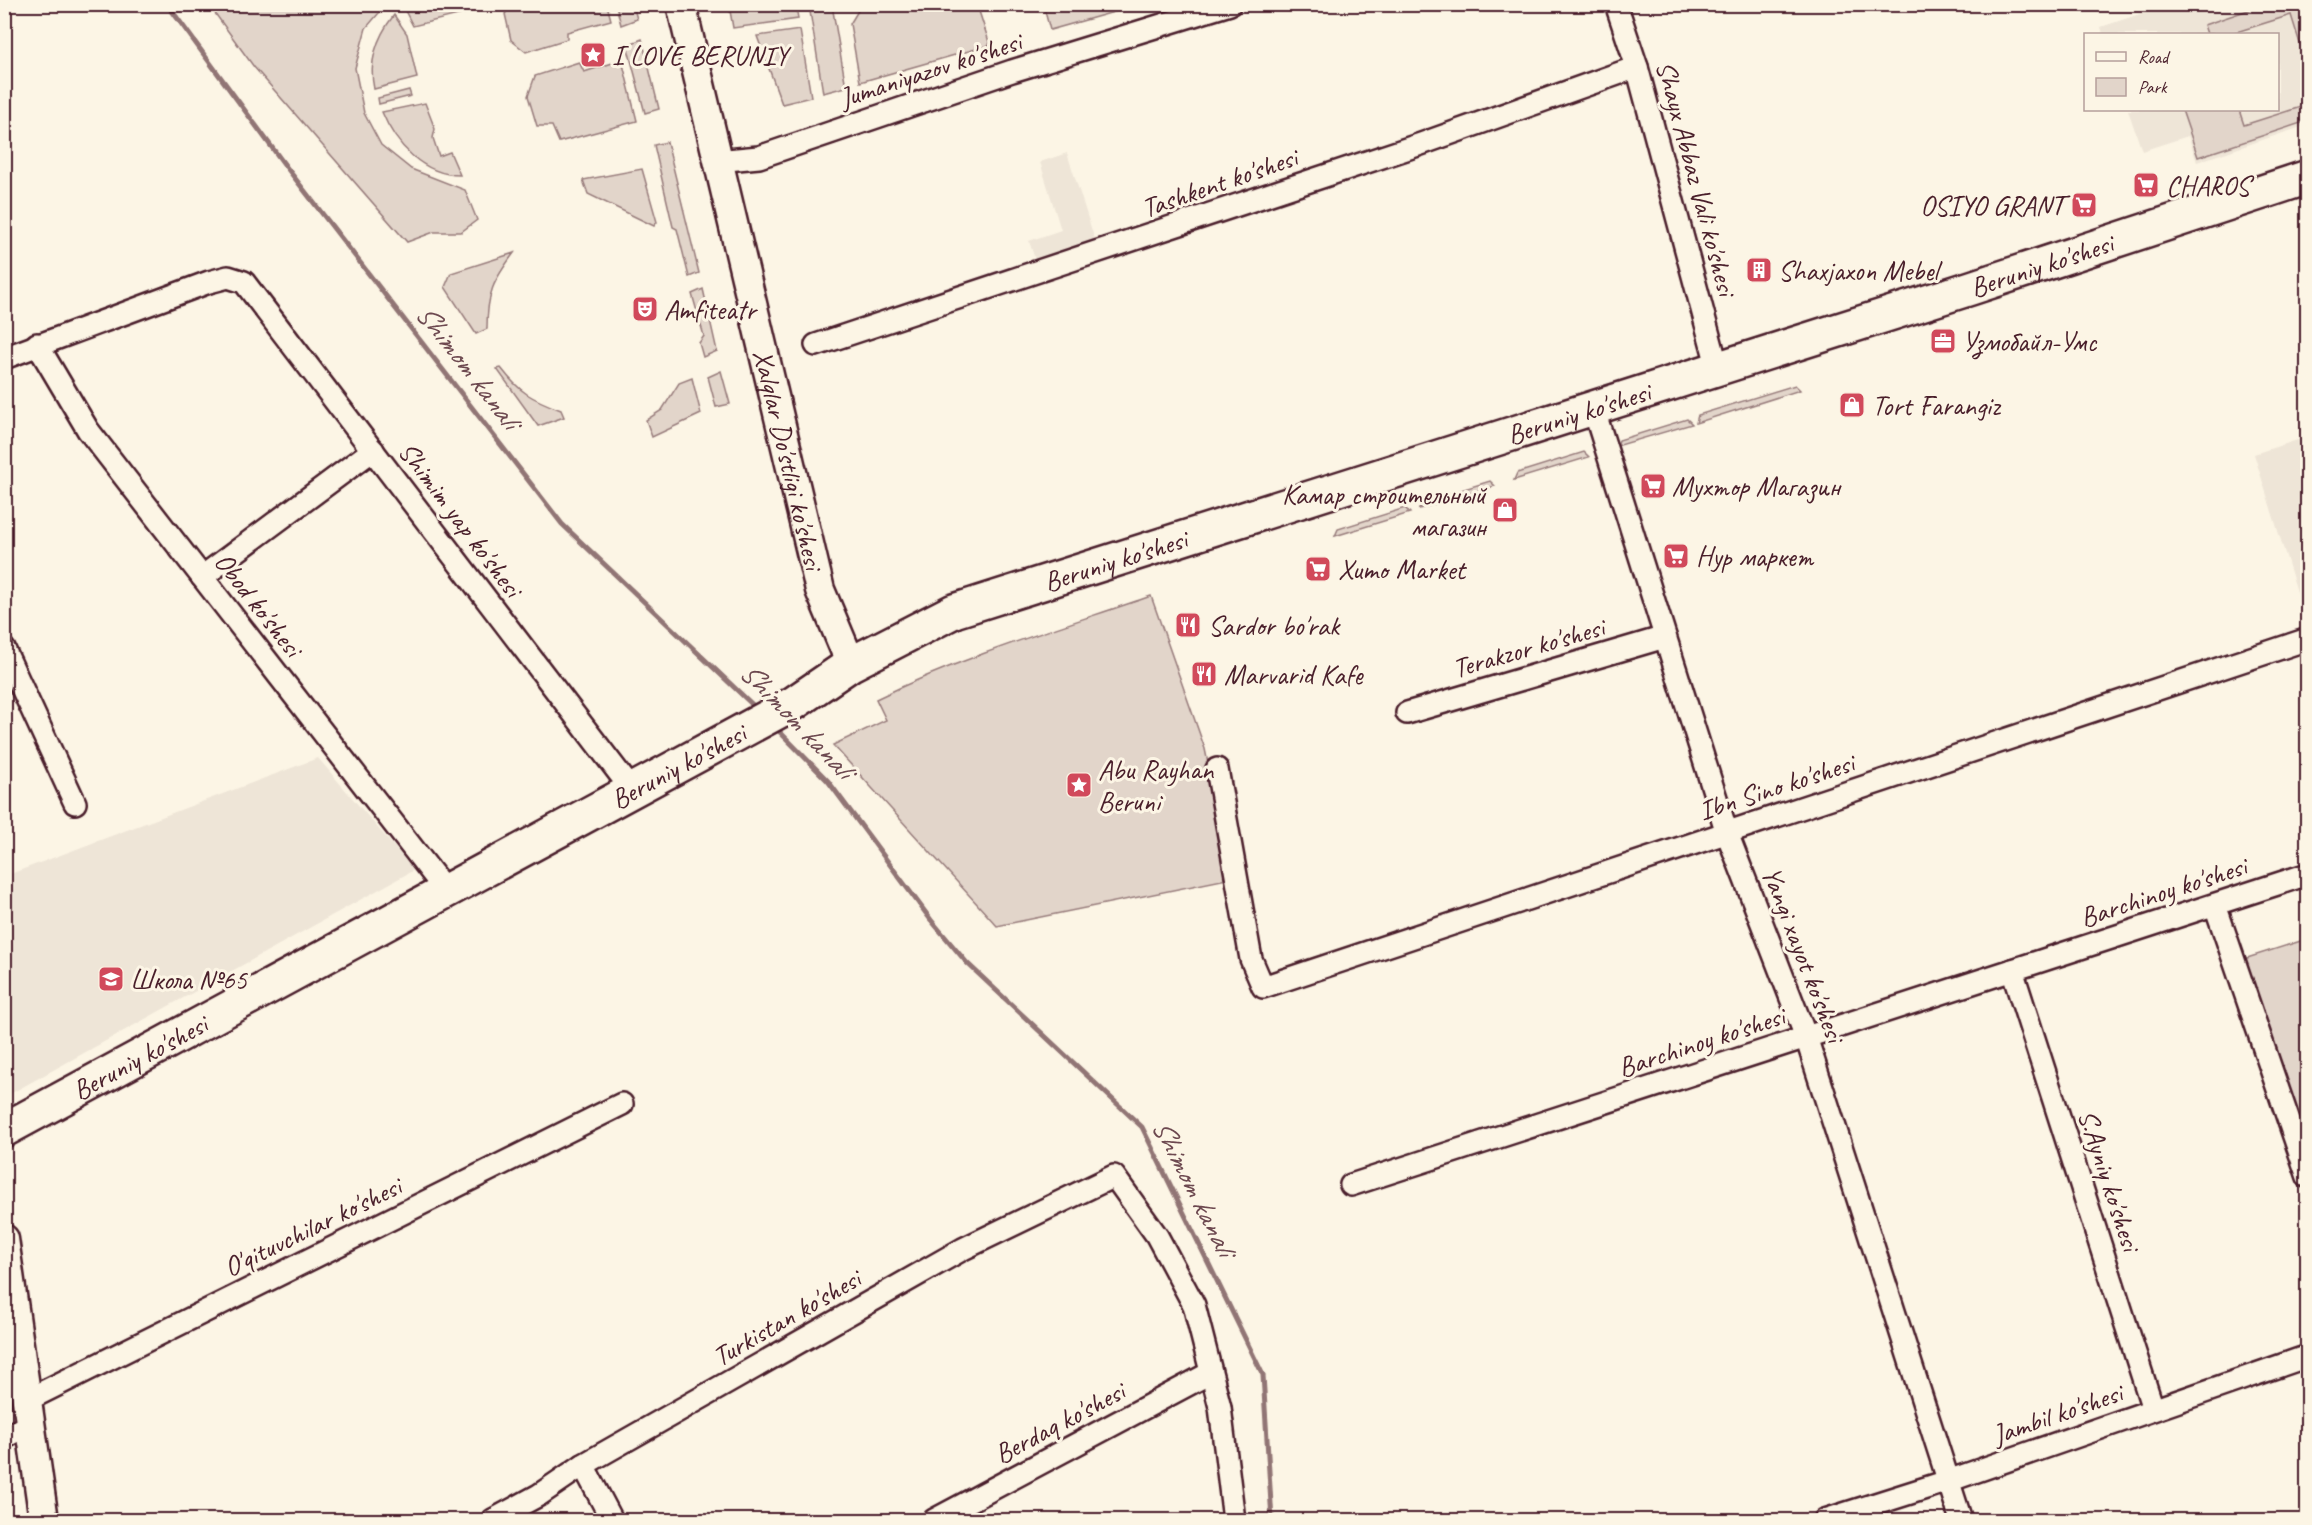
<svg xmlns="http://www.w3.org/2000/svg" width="2312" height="1525" viewBox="0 0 2312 1525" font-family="Caveat,sans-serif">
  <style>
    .built { fill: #eee5d7 }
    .green { fill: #e2d5ca; stroke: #967a7a; stroke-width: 1.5 }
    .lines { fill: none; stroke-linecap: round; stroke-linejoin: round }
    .stream { stroke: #917474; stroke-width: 5 }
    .street-casing { stroke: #4a1f2b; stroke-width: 26 }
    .secondary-casing { stroke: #4a1f2b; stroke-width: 33 }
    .primary-casing { stroke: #4a1f2b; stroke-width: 38 }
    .street { stroke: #fcf5e5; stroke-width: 21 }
    .secondary { stroke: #fcf5e5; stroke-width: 28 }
    .primary { stroke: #fcf5e5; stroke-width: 33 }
    .labels { text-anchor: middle; stroke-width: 6; stroke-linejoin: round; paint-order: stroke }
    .poi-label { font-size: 28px; fill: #4a1f2b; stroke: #fcf5e5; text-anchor: start }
    .street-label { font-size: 28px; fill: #4a1f2b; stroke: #fcf5e5 }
    .water-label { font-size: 30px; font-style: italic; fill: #6d4950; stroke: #fcf5e5 }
  </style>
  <rect width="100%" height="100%" fill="#fcf5e5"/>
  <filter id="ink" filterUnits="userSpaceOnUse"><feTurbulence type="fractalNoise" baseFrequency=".0167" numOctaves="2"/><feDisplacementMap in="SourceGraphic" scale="12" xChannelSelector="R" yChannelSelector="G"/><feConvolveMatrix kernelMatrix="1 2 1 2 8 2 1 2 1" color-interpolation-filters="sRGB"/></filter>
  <g filter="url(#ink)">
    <g class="built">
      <path d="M2167,5H2307V125L2197,162L2188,136L2142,151L2128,110H2278V34H2103L2101,27Z"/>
      <path d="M1067,153L1095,240L1035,259L1029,241L1061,230L1040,162Z"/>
      <path d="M2307,437V592L2298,595L2254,454Z"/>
      <path d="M318,758L414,870L10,1094L4,1082L5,876Z"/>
    </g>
    <g class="green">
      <path d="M382,4L385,6L366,28L355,68L364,113L381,145L411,169L465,190L477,220L461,232H434L407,242L254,67L209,5Z"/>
      <path d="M512,4L607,5L611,20L567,32V39L526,52L511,40L505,14Z"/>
      <path d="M862,4L977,5L990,45L860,82L850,24Z"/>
      <path d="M1043,4H1139V5L1050,30Z"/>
      <path d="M2266,4L2307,5V48L2302,50L2291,15L2230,34H2207L2204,25Z"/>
      <path d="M405,5L486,4L487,8L413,26L403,7Z"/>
      <path d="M616,5H633L637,19L621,25Z"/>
      <path d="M729,5H796L798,19L733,28Z"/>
      <path d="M809,5H832L846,87L823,93Z"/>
      <path d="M394,15L407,34L417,78L374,89C368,61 377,37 394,15Z"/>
      <path d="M800,30L811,97L782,104L757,36Z"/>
      <path d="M642,39L659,109L645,113L627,45Z"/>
      <path d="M622,60L637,121L559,142L552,126H537L528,96L535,76L579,62L584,72Z"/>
      <path d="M409,90L411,96L379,104L378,98Z"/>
      <path d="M425,103L435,129L433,138L439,156L450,152L460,175C423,175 395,144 382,112Z"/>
      <path d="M2307,105V121L2198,157L2182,110H2239L2244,125Z"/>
      <path d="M667,142L699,273L689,277L677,229L673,227L654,145Z"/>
      <path d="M642,169L657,222L654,226L588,194L583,180Z"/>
      <path d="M514,253C493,281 487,293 487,329L476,334L445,287L451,273Z"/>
      <path d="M703,289L717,351L703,357L699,343L704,336L692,294Z"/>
      <path d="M501,368C520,393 532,399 561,410L564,417L538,426L497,369Z"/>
      <path d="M721,371L730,404L716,407L708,377Z"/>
      <path d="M692,378L701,414L652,437L646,420L662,410L679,383Z"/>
      <path d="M1795,385L1800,390L1696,423L1698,415Z"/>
      <path d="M1687,419L1692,424L1617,446L1619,440Z"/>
      <path d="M1584,452L1589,457L1514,480L1517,473Z"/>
      <path d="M1490,481L1495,486L1419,509L1422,502Z"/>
      <path d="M1405,508L1410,513L1335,536L1338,529Z"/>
      <path d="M1151,596L1205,749L1232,878L997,926L833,745L886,720L876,699C964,656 1058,628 1151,596Z"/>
      <path d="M2307,939V1146L2244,959Z"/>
    </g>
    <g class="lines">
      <g class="stream">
        <path d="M167,4L287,168L562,524L758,710"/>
        <path d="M775,727L828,781L931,920L967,963L1142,1127L1263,1375L1272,1520"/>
      </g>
      <g class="street-casing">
        <g id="street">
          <path d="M1616,4L1637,67L1718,369"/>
          <path d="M716,161L759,157L1012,71L1230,4"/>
          <path d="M37,344L88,430L446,891"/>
          <path d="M816,345L1421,144L1637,67"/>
          <path d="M4,358L209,282L228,277L244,282L632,790"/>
          <path d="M1593,407L1727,833L1806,1037L1961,1520"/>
          <path d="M202,577L373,450"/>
          <path d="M4,649L75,803"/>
          <path d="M1407,713L1665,637"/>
          <path d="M1217,769L1251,959L1263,987L2308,639"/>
          <path d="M2215,905L2308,1177"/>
          <path d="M2012,970L2153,1409"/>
          <path d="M1351,1185L2308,874"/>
          <path d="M27,1400L622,1104"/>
          <path d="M4,1438L30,1424"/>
          <path d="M583,1465L612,1520"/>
          <path d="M493,1520L539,1495L583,1465L963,1249L1114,1176L1157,1236L1194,1305L1220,1407L1234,1520"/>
          <path d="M934,1520L1210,1373"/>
          <path d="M1825,1520L1948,1481L2308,1356"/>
        </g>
      </g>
      <g class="secondary-casing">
        <g id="secondary">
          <path id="s1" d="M681,4L820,590L851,664"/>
          <path d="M4,1239L44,1520"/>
        </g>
      </g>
      <g class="primary-casing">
        <g id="primary">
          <path id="s2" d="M4,1130L794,703L851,664L954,611L1971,288L2308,177"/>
        </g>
      </g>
      <use href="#street" class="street"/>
      <use href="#secondary" class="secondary"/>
      <use href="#primary" class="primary"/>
    </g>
  </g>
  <defs>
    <g id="sight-square" transform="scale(1.35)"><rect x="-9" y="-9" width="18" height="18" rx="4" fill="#d1495b" stroke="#fcf5e5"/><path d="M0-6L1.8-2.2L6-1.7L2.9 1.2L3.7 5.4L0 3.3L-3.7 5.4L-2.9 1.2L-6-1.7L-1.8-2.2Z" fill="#fff"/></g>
    <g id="supermarket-square" transform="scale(1.35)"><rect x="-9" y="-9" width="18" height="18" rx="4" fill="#d1495b" stroke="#fcf5e5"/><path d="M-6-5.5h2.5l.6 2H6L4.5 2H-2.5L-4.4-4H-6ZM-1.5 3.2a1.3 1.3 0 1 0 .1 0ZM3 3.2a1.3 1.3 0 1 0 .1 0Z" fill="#fff"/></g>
    <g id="building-square" transform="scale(1.35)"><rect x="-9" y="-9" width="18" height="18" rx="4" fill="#d1495b" stroke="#fcf5e5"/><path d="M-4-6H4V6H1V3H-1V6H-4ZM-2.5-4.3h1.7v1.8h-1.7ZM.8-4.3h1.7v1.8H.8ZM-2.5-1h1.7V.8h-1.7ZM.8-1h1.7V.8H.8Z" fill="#fff"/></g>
    <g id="theatre-square" transform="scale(1.35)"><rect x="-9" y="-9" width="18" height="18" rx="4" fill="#d1495b" stroke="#fcf5e5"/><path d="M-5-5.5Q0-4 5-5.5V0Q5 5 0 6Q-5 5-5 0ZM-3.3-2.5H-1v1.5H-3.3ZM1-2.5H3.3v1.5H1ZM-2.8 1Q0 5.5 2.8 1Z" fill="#fff"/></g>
    <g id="office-square" transform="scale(1.35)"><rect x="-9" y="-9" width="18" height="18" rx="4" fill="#d1495b" stroke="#fcf5e5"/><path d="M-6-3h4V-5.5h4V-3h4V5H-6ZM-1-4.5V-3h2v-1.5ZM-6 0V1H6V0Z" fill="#fff"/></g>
    <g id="shop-square" transform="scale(1.35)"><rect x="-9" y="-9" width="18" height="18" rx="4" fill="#d1495b" stroke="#fcf5e5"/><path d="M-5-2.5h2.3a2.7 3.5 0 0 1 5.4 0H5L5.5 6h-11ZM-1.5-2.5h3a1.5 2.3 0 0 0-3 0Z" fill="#fff"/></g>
    <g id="restaurant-square" transform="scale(1.35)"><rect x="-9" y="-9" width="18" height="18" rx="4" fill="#d1495b" stroke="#fcf5e5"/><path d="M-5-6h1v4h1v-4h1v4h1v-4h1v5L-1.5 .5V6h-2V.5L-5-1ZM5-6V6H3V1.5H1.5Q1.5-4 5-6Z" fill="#fff"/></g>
    <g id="school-square" transform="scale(1.35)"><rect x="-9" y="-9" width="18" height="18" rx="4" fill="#d1495b" stroke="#fcf5e5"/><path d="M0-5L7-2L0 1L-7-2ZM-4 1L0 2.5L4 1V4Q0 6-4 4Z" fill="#fff"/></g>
  </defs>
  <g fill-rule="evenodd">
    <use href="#sight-square" x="593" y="55"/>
    <use href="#supermarket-square" x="2146" y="185"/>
    <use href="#supermarket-square" x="2084" y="205"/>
    <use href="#building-square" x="1759" y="270"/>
    <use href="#theatre-square" x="645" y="309"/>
    <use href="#office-square" x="1943" y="341"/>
    <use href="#shop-square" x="1852" y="405"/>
    <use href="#supermarket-square" x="1653" y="486"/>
    <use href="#shop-square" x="1505" y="510"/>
    <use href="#supermarket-square" x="1676" y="556"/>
    <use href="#supermarket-square" x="1318" y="569"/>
    <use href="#restaurant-square" x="1188" y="625"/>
    <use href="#restaurant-square" x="1204" y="674"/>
    <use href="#sight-square" x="1079" y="785"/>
    <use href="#school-square" x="111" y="979"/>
  </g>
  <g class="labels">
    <g class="poi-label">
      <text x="612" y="65">I LOVE BERUNIY</text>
      <text x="2166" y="195">CHAROS</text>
      <text x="2064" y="215" text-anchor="end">OSIYO GRANT</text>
      <text x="1778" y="280">Shaxjaxon Mebel</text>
      <text x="664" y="319">Amfiteatr</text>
      <text x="1962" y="351">Узмобайл-Умс</text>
      <text x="1872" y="415">Tort Farangiz</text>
      <text x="1672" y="496">Мухтор Магазин</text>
      <text x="1486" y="504" text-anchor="end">Камар строительный<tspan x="1486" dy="32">магазин</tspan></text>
      <text x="1696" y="566">Нур маркет</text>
      <text x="1338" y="579">Xumo Market</text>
      <text x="1208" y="635">Sardor bo'rak</text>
      <text x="1224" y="684">Marvarid Kafe</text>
      <text x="1098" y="779">Abu Rayhan<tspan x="1098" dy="32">Beruni</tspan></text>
      <text x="130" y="989">Школа №65</text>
    </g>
    <g class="street-label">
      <text transform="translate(930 69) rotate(-18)" y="10">Jumaniyazov ko'shesi</text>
      <text transform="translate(1697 178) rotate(75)" y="10">Shayx Abbaz Vali ko'shesi</text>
      <text transform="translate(1219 182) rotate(-19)" y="10">Tashkent ko'shesi</text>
      <text dy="10" stroke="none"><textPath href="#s2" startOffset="2224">Beruniy ko'shesi</textPath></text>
      <text dy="10" stroke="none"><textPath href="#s2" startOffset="1738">Beruniy ko'shesi</textPath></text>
      <text dy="10" stroke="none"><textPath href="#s1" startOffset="468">Xalqlar Do'stligi ko'shesi</textPath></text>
      <text transform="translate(461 519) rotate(53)" y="10">Shimim yap ko'shesi</text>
      <text dy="10" stroke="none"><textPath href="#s2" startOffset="1252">Beruniy ko'shesi</textPath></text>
      <text transform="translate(259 604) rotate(52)" y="10">Obod ko'shesi</text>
      <text transform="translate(1528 647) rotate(-16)" y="10">Terakzor ko'shesi</text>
      <text dy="10" stroke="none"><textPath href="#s2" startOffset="766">Beruniy ko'shesi</textPath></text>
      <text transform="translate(1776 786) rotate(-18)" y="10">Ibn Sino ko'shesi</text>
      <text transform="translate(2163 891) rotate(-18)" y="10">Barchinoy ko'shesi</text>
      <text transform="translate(1804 954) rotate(69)" y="10">Yangi xayot ko'shesi</text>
      <text transform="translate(1701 1041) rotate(-18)" y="10">Barchinoy ko'shesi</text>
      <text dy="10" stroke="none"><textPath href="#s2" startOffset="154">Beruniy ko'shesi</textPath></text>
      <text transform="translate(2110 1180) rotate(72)" y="10">S.Ayniy ko'shesi</text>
      <text transform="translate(312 1226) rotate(-26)" y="10">O'qituvchilar ko'shesi</text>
      <text transform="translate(786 1317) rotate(-30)" y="10">Turkistan ko'shesi</text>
      <text transform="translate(2057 1413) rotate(-19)" y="10">Jambil ko'shesi</text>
      <text transform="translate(1059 1422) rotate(-28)" y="10">Berdaq ko'shesi</text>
    </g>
    <g class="water-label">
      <text transform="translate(468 366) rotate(52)" y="10">Shimom kanali</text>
      <text transform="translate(797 720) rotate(46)" y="10">Shimom kanali</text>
      <text transform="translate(1194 1187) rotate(63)" y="10">Shimom kanali</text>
    </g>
  </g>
  <rect width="2312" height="1525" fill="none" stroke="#fcf5e5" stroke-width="24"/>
  <rect x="12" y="12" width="2288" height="1501" fill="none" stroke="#4a1f2b" stroke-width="2" filter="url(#ink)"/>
  <rect x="2084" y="33" width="195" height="78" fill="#fcf5e5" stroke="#b59f9b" stroke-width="1.5"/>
  <rect x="2096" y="52" width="30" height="9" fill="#fcf5e5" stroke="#b59f9b" stroke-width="1.5"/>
  <text x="2138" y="63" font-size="18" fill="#4a1f2b">Road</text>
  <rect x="2096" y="78" width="30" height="18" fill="#e2d5ca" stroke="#b59f9b" stroke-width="1.5"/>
  <text x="2138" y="93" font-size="18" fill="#4a1f2b">Park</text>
</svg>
